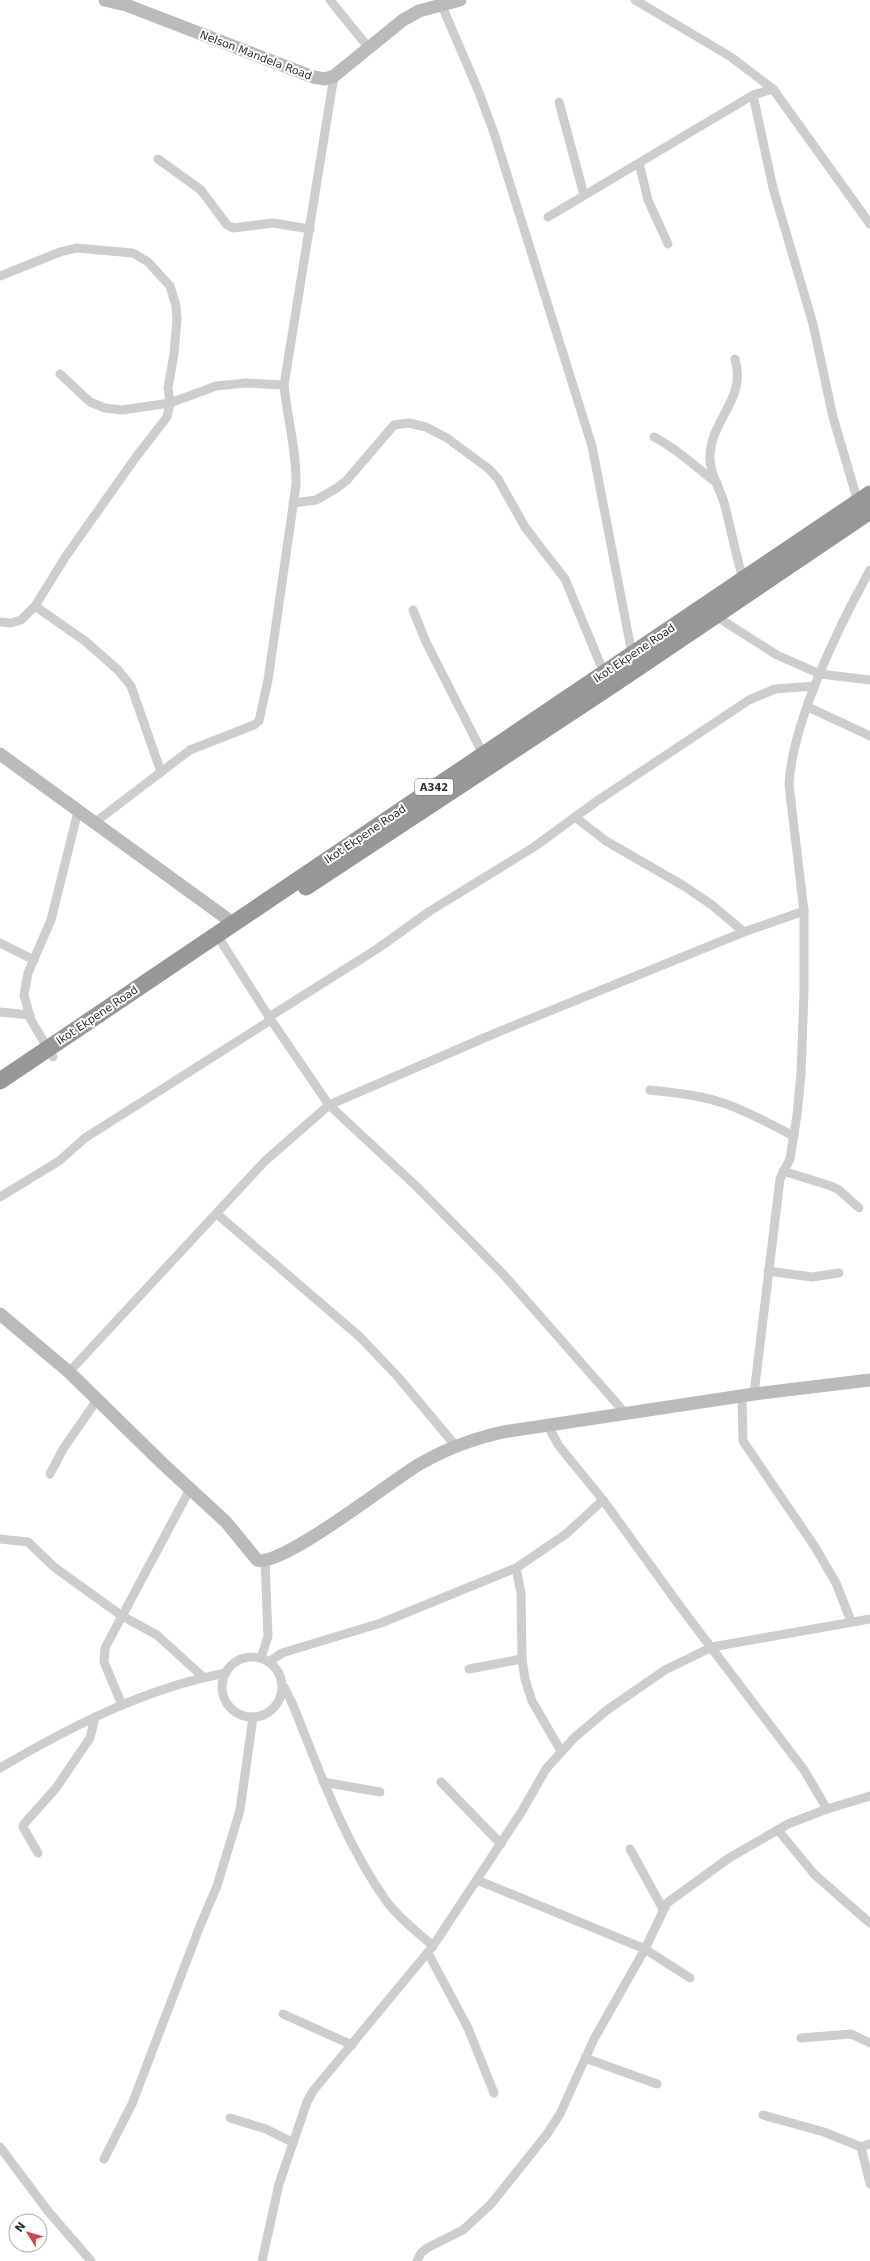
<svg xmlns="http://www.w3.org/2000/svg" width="870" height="2261" viewBox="0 0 870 2261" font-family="'DejaVu Sans',sans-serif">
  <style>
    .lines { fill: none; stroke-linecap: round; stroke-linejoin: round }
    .street { stroke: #cdcdcd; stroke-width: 9 }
    .secondary { stroke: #bababa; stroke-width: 13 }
    .highway { stroke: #979797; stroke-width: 17 }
    .labels { text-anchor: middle; stroke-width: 4; stroke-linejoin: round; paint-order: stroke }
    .shield { fill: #fff; stroke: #6e6e6e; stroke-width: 1 }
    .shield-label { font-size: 10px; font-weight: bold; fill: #303030 }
    .street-label { font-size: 11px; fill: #303030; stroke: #fff }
  </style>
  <rect width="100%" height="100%" fill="#fff"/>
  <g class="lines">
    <g class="street">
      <path d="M330,0L368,47"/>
      <path d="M635,0L731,57L773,89L870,224"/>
      <path d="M442,6L478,90L494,133L592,446L632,654"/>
      <path d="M753,95L773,188L813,324L833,417L858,502"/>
      <path d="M559,102L584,195"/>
      <path d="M158,159L201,190L227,225L233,228L273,223L310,229"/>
      <path d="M639,163L648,200L668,244"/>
      <path d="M548,217L753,95L773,89"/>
      <path d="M0,276L60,252L76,248L133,253L148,262L170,286L176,306L177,319L174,354L168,388L170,403L167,417L136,457L66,556L35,606L21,620L11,623L0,622"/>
      <path d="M735,359C747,399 711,419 710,456C709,473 721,490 725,506C731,530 736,555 743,579"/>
      <path d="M60,374L90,402L105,408L122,410L170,403L216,386L246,383L284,385"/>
      <path d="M654,437C678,449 695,467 717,483"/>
      <path d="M293,503L316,500L337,488L347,480L394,425L409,423L426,427L447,438L489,469L498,479L525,527L565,579L604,673"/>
      <path d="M35,606L85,641L118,670L131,686L161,772"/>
      <path d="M413,610L426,642L483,754"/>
      <path d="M714,615L777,655L820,674L870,680"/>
      <path d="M808,707L870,736"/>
      <path d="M575,817L606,841L684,886L712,905L744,932"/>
      <path d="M94,823L190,750L254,725L259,721L268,680L296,485C297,451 287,418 284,385L334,76"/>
      <path d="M0,943L34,960"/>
      <path d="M222,943L271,1020L329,1105L415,1185L504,1275L626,1414"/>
      <path d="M0,1012L30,1015"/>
      <path d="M269,1017L377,949L430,911L534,847L597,801L749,700L775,689L815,686"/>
      <path d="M53,1057L31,1020L24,995L28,973L51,920L78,811"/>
      <path d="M650,1090C676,1093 701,1095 726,1104C749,1112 772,1125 794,1136"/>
      <path d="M783,1171L831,1186L839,1190L859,1208"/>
      <path d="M0,1197L59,1161L85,1138L271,1020"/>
      <path d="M217,1214L360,1337L398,1377L455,1445"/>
      <path d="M768,1271L812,1277L839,1273"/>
      <path d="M69,1372L265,1161L329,1105L498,1032L744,932L804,911"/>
      <path d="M754,1394L780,1179L790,1159L797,1115L801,1074L804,992V911L789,785C792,722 839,626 870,570"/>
      <path d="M742,1396L743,1441L815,1547L836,1583L851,1621"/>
      <path d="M548,1426L559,1446L603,1500L682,1609L804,1770L827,1809"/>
      <path d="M50,1474L63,1449L97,1400"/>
      <path d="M0,1539L28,1542L54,1567L122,1616L157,1635L203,1677"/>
      <path d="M516,1568L521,1593L522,1659L525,1679L532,1701L561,1751"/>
      <circle cx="252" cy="1687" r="30"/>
      <path d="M261,1658L268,1636L265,1561"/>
      <path d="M269,1662L282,1653L381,1623L516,1568L566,1534L603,1500"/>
      <path d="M469,1669L522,1659"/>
      <path d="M284,1687L293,1705C320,1772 344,1842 387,1902C400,1919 417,1932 433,1946"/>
      <path d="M122,1705L104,1662L105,1648L190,1489"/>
      <path d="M0,1768C70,1727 145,1688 226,1673"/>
      <path d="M323,1782L380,1792"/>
      <path d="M441,1782L501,1844"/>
      <path d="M778,1830L814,1874L870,1923"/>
      <path d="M630,1849L663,1909"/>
      <path d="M38,1853L23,1827L24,1824L56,1788L90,1738L95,1717"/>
      <path d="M477,1880L645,1949L690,1978"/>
      <path d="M428,1953L468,2028L494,2093"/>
      <path d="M283,2014L352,2045"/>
      <path d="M801,2038L851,2034L870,2043"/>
      <path d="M585,2058L657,2084"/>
      <path d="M763,2115L824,2132L861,2147L870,2144"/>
      <path d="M230,2118L266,2129L292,2142"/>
      <path d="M0,2147L48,2211L91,2261"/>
      <path d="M861,2147L870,2184"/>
      <path d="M104,2159L132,2104L200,1926L217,1886L240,1810L253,1717"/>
      <path d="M262,2261L279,2184L307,2102L313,2091L433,1946L522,1811L546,1769L574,1738L607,1710L665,1670L712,1647L870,1619"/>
      <path d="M417,2261L421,2253L427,2248L463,2230L491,2204L547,2134L560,2114L594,2039L645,1949L667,1903L729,1858L788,1824L827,1809L870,1796"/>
    </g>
    <g class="secondary">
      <path d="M105,0L126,5L313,77L325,79L334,76L403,20L419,11L460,0"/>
      <path d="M0,754L233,923"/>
      <path d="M0,1314L69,1372L162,1463L226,1522L257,1560C281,1568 391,1481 418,1465C445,1449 472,1439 503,1432L754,1394L870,1380"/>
    </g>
    <g class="highway">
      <path d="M306,887L611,686L870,511"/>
      <path d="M0,1081L870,494"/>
    </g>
  </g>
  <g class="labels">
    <rect class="shield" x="415" y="779" width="38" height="16" rx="3"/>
    <g class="shield-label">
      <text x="434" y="791">A342</text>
    </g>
    <g class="street-label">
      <text transform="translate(256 55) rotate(21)" y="4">Nelson Mandela Road</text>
      <text transform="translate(634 653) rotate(-34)" y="4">Ikot Ekpene Road</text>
      <text transform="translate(365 834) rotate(-34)" y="4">Ikot Ekpene Road</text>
      <text transform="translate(97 1015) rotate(-34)" y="4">Ikot Ekpene Road</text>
    </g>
  </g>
  <g transform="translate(28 2233) rotate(307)"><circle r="19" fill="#ffffff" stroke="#acacac"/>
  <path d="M0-3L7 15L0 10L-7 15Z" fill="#d1474f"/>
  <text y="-6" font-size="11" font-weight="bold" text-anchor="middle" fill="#303030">N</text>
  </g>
</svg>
